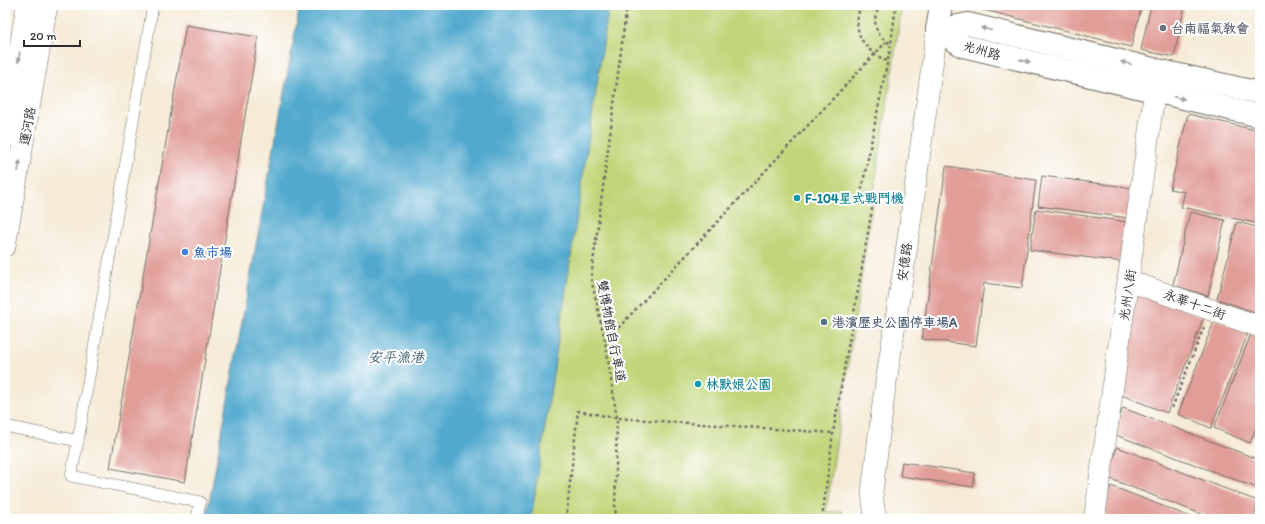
<svg xmlns="http://www.w3.org/2000/svg" width="1265" height="524" viewBox="0 0 1265 524" font-family="Itim,'LXGW WenKai TC',sans-serif">
  <style>
    .green { fill: #c1d67a; stroke: #768052 }
    .water { fill: #51a9ce; stroke: #3e6a7c }
    .building { fill: #e19d97 }
    .lines { fill: none; stroke-linecap: round; stroke-linejoin: round }
    .service-casing { stroke: #726e67; stroke-width: 12 }
    .minor-casing { stroke: #726e67; stroke-width: 22 }
    .tertiary-casing { stroke: #726e67; stroke-width: 24 }
    .path { stroke: #726e67; stroke-width: 2.5; stroke-dasharray: 3 3; stroke-linecap: butt }
    .service { stroke: #fff; stroke-width: 11 }
    .minor { stroke: #fff; stroke-width: 21 }
    .tertiary { stroke: #fff; stroke-width: 22 }
    .oneway { fill: #a0a0a0 }
    .worship-dot { fill: #6b7280; stroke: #fff; stroke-width: 1.5 }
    .culture-dot { fill: #0f9aa8; stroke: #fff; stroke-width: 1.5 }
    .shop-dot { fill: #3f7fe0; stroke: #fff; stroke-width: 1.5 }
    .service-dot { fill: #5c6f8a; stroke: #fff; stroke-width: 1.5 }
    .labels { text-anchor: middle; stroke-width: 4; stroke-linejoin: round; paint-order: stroke }
    .worship-label { font-size: 13px; font-weight: bold; fill: #5b616d; stroke: #fff; text-anchor: start }
    .street-label { font-size: 13px; fill: #2b2b2b; stroke: #fff }
    .culture-label { font-size: 13px; font-weight: bold; fill: #0d838f; stroke: #fff; text-anchor: start }
    .shop-label { font-size: 13px; font-weight: bold; fill: #366cbe; stroke: #fff; text-anchor: start }
    .service-label { font-size: 13px; font-weight: bold; fill: #4e5e75; stroke: #fff; text-anchor: start }
    .water-label { font-size: 14px; font-style: italic; fill: #3a5d6c; stroke: #fff }
  </style>
  <rect width="100%" height="100%" fill="#fff"/>
  <filter id="ink" filterUnits="userSpaceOnUse"><feTurbulence type="fractalNoise" baseFrequency=".025" numOctaves="2"/><feDisplacementMap in="SourceGraphic" scale="8" xChannelSelector="R" yChannelSelector="G"/><feConvolveMatrix kernelMatrix="1 2 1 2 8 2 1 2 1" color-interpolation-filters="sRGB"/></filter>
  <filter id="wash" filterUnits="userSpaceOnUse"><feTurbulence type="fractalNoise" baseFrequency=".012" numOctaves="4" result="noise"/><feDisplacementMap in="SourceGraphic" scale="16" xChannelSelector="R" yChannelSelector="G"/><feGaussianBlur stdDeviation="0.9" result="paint"/><feColorMatrix in="noise" values="0 0 0 0 0 0 0 0 0 0 0 0 0 0 0 0 0 1.4 0 .05"/><feComposite in="paint" operator="in"/></filter>
  <g filter="url(#wash)">
    <rect width="100%" height="100%" fill="#f5ebd7"/>
    <path class="green" d="M609,5H902L826,512L842,511L845,519H531Z"/>
    <path class="water" d="M300,5H609L531,519H206Z"/>
    <g id="blocks">
      <g class="building">
        <path d="M964,5H1142L1131,47Z"/>
        <path d="M1151,5H1185L1174,57L1141,50Z"/>
        <path d="M186,25L258,37L185,482L110,468Z"/>
        <path d="M1188,114L1260,131V224L1181,207L1185,192L1170,189Z"/>
        <path d="M946,166L1036,180L1022,288L984,283L976,346L922,339Z"/>
        <path d="M1042,176L1133,188L1129,218L1038,206Z"/>
        <path d="M1036,209L1128,222L1123,262L1030,250Z"/>
        <path d="M1190,212L1225,220L1208,296L1173,285Z"/>
        <path d="M1237,222L1260,228V314L1217,299Z"/>
        <path d="M1137,291L1204,317L1167,413L1119,394Z"/>
        <path d="M1215,319L1248,333L1211,428L1178,414Z"/>
        <path d="M1251,334L1260,338V417L1250,443L1214,428Z"/>
        <path d="M1123,408L1260,460V489L1113,434Z"/>
        <path d="M1117,447L1260,502L1253,519H1214L1108,478Z"/>
        <path d="M902,462L975,473L973,487L900,476Z"/>
        <path d="M1111,486L1196,519H1108L1103,508Z"/>
      </g>
    </g>
  </g>
  <g filter="url(#ink)">
    <use href="#blocks" fill-opacity="0" stroke="#726e67" stroke-width="1"/>
    <g class="lines">
      <g class="service-casing">
        <g id="service">
          <path d="M5,426L78,441L153,5"/>
          <path d="M78,441L71,476L200,502L197,519"/>
        </g>
      </g>
      <g class="minor-casing">
        <g id="minor">
          <path d="M5,138L27,5"/>
          <path d="M5,246L47,5"/>
          <path d="M1129,281L1260,327"/>
          <path d="M877,519L874,510L872,492L884,395L905,260L937,30"/>
          <path d="M1097,519L1095,514L1157,75"/>
        </g>
      </g>
      <g class="tertiary-casing">
        <g id="tertiary">
          <path d="M937,30L963,46L1260,116"/>
          <path d="M937,30L968,24L1157,70L1260,93"/>
          <path d="M937,30L941,5"/>
        </g>
      </g>
      <g class="path">
        <path d="M861,5C851,31 863,50 887,61"/>
        <path d="M881,5C870,19 875,36 891,44"/>
        <path d="M606,341L886,42"/>
        <path d="M1172,408L1204,327"/>
        <path d="M1255,438L1260,426"/>
        <path d="M566,519L578,411L617,418L833,433"/>
        <path d="M618,519L615,510L617,418L605,341L591,278L627,5"/>
        <path d="M822,519L833,433L874,198H860L891,44L896,5"/>
      </g>
      <use href="#service" class="service"/>
      <use href="#minor" class="minor"/>
      <use href="#tertiary" class="tertiary"/>
    </g>
    <defs><path id="oneway-solid" d="M-6-.8H1V-3.2L6.5 0L1 3.2V.8H-6Z"/></defs>
    <g class="oneway">
      <use href="#oneway-solid" transform="translate(986 29) rotate(-166)"/>
      <use href="#oneway-solid" transform="translate(19 57) rotate(99)"/>
      <use href="#oneway-solid" transform="translate(1025 61) rotate(13)"/>
      <use href="#oneway-solid" transform="translate(1126 63) rotate(-166)"/>
      <use href="#oneway-solid" transform="translate(1179 98) rotate(13)"/>
      <use href="#oneway-solid" transform="translate(19 166) rotate(-80)"/>
    </g>
  </g>
  <circle class="worship-dot" cx="1163" cy="28" r="4"/>
  <g class="culture-dot">
    <circle cx="797" cy="198" r="4"/>
    <circle cx="698" cy="384" r="4"/>
  </g>
  <circle class="shop-dot" cx="185" cy="252" r="4"/>
  <circle class="service-dot" cx="824" cy="322" r="4"/>
  <g class="labels">
    <g class="worship-label">
      <text x="1171" y="33">台南福氣教會</text>
    </g>
    <g class="street-label">
      <text transform="translate(982 50) rotate(16)" y="5">光州路</text>
      <text transform="translate(27 126) rotate(-80)" y="5">運河路</text>
      <text transform="translate(904 262) rotate(-82)" y="5">安億路</text>
      <text transform="translate(1127 295) rotate(-82)" y="5">光州八街</text>
      <text transform="translate(1195 304) rotate(20)" y="5">永華十二街</text>
      <text transform="translate(612 331) rotate(79)" y="5">雙博物館自行車道</text>
    </g>
    <g class="culture-label">
      <text x="805" y="203">F-104星式戰鬥機</text>
      <text x="706" y="389">林默娘公園</text>
    </g>
    <g class="shop-label">
      <text x="193" y="257">魚市場</text>
    </g>
    <g class="service-label">
      <text x="832" y="327">港濱歷史公園停車場A</text>
    </g>
    <g class="water-label">
      <text x="396" y="362">安平漁港</text>
    </g>
  </g>
  <rect width="1265" height="524" fill="none" stroke="#fff" stroke-width="20"/>
  <path d="M24 40v6h56v-6" fill="none" stroke="#2b2b2b" stroke-width="2"/>
  <text x="30" y="40" font-size="12" fill="#2b2b2b" stroke="#ffffff" stroke-width="3" paint-order="stroke">20 m</text>
</svg>
